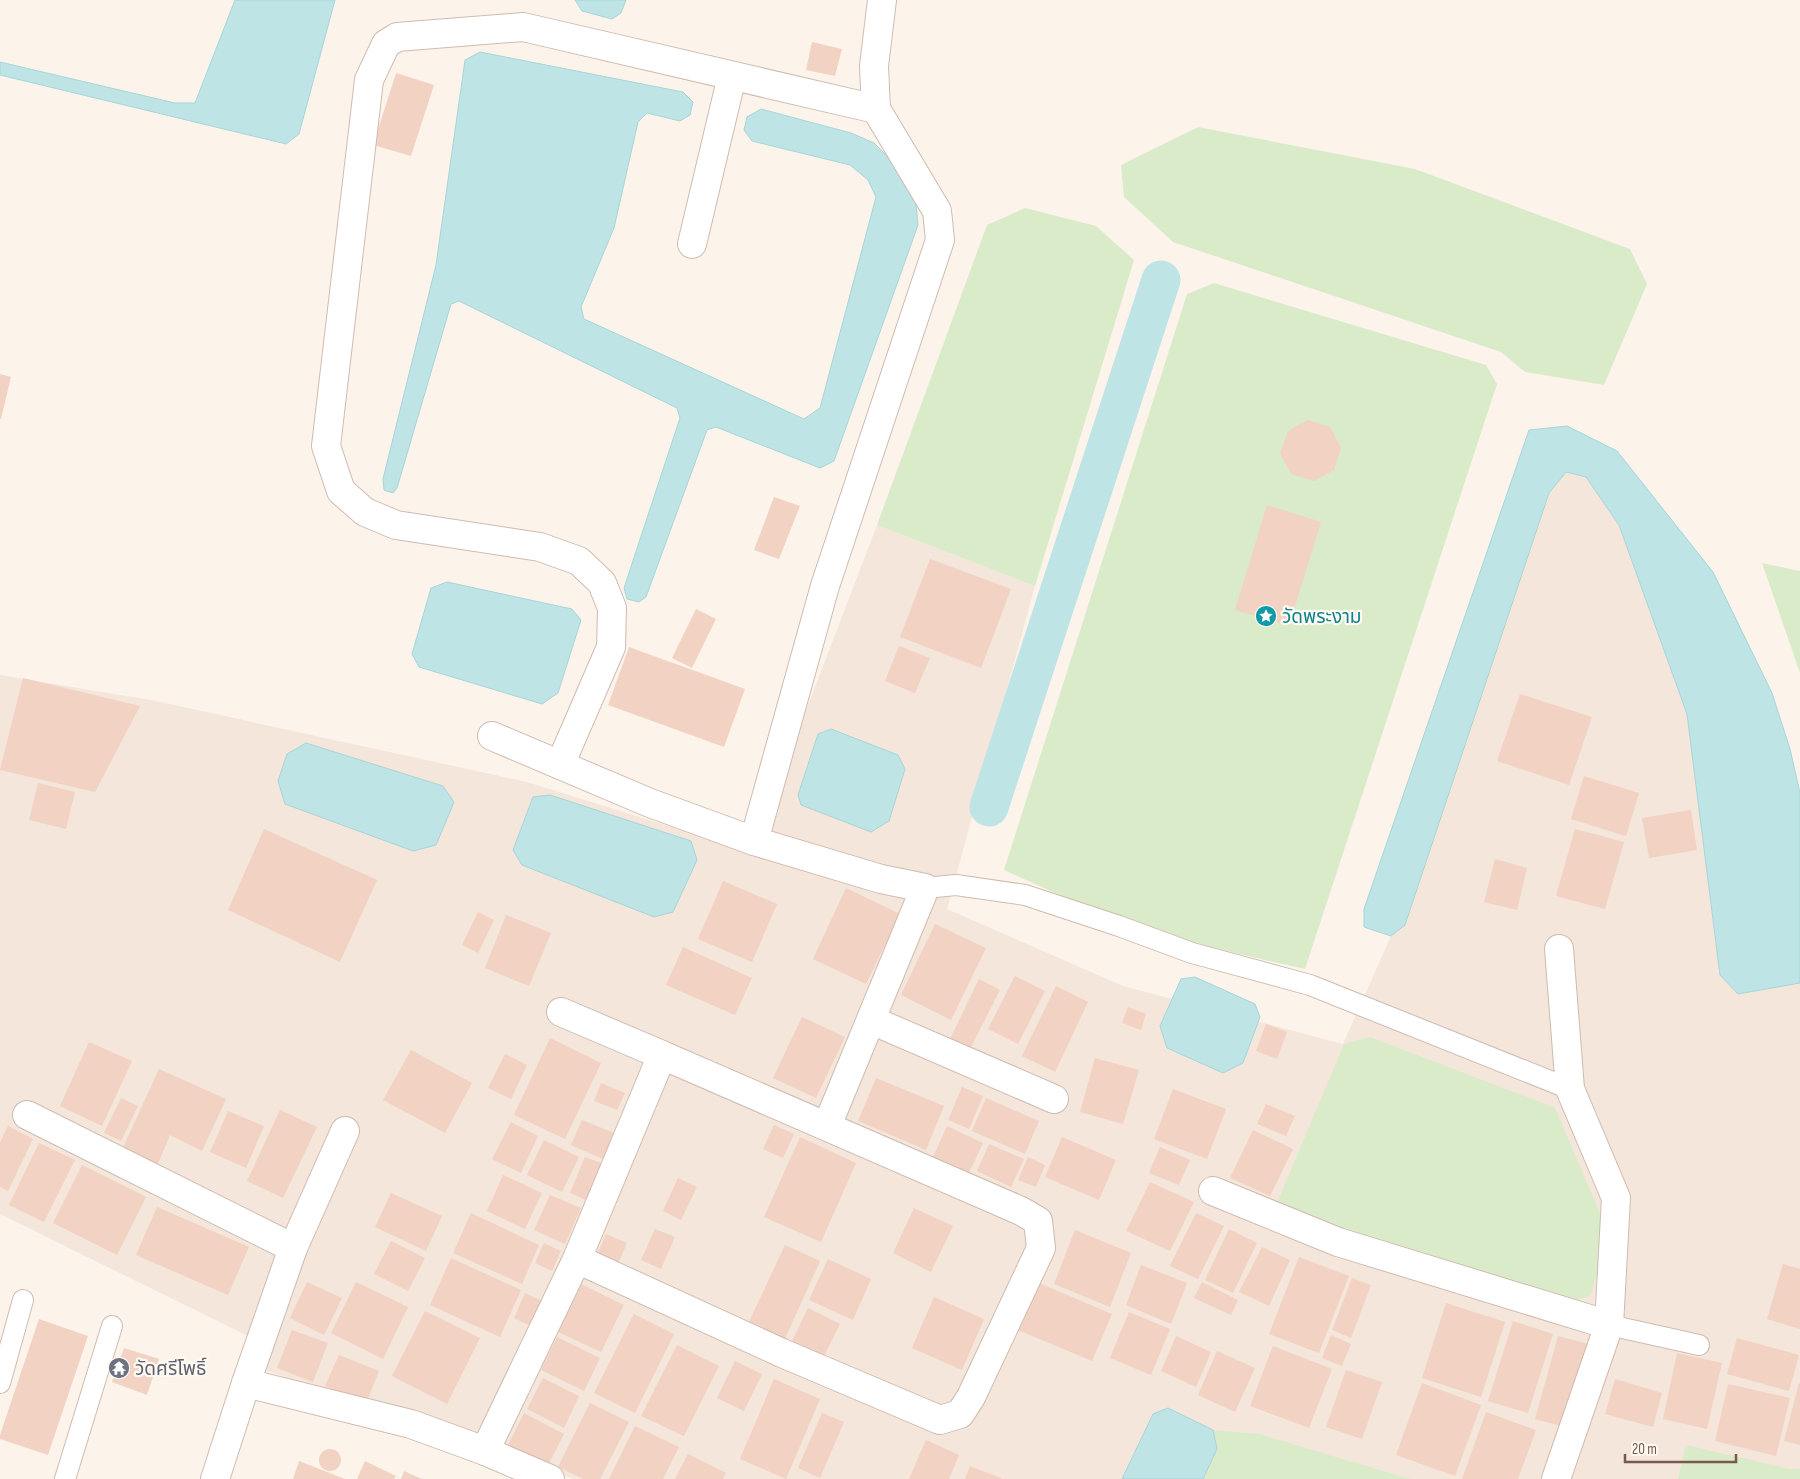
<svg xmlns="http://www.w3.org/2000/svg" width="1800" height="1479" viewBox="0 0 1800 1479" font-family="'Sofia Sans Condensed','Noto Sans Thai',sans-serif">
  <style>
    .residential { fill: #f4e6da }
    .green { fill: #daebc9 }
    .water { fill: #bfe4e6; stroke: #a6d5d8 }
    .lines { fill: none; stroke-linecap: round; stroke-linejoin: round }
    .canal { stroke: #bfe4e6; stroke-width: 39 }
    .building { fill: #f1d2c3 }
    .lane-casing { stroke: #cfbbb0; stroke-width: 22 }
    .street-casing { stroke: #cfbbb0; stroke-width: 30 }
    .lane { stroke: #fff; stroke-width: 20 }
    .street { stroke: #fff; stroke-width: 28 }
    .labels { text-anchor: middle; stroke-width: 4.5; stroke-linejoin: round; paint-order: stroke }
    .culture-label { font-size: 19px; fill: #0d838f; stroke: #fff9f2; text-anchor: start }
    .worship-label { font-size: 19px; fill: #5b616d; stroke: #fff9f2; text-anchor: start }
  </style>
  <rect width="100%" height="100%" fill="#fcf4eb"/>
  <path class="residential" d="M1566,472L1586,477L1619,525L1687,714L1720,975L1738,994L1800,983V1479H574L265,1370L272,1348L0,1214V675L156,701L527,782L752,852L877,525L1035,586L947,909L1123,986L1343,1044L1391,936L1405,925L1549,493Z"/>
  <g class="green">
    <path d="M1198,127L1415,169L1630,249L1647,284L1604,385L1525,372L1501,352L1173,242L1124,197L1121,165Z"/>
    <path d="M1025,208L1096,226L1134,260L1035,586L877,525L987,225Z"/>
    <path d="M1214,283L1486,365L1497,384L1305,969L1140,931L1004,870L1187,294Z"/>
    <path d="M1762,563L1800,571V673Z"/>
    <path d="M1370,1037L1555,1108L1600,1213L1599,1266L1591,1295L1577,1300L1378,1245L1277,1203L1344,1044Z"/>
    <path d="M1213,1430L1259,1434L1410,1479H1203L1217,1449Z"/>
    <path d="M1686,1445L1790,1469H1800V1479H1678Z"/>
  </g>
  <g class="water">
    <path d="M235,0H335L299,134L286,144L0,75V62L175,103H195Z"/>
    <path d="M575,0H626L621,13L612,19L582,11Z"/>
    <path d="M480,52L683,92L693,102L690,115L680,121L647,113L638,122L614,228L581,307L584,319L804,419L820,408L876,197L868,180L850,165L752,141L744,130L747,117L761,109L851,133L874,143L900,169L916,204L918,225L834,461L820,468L716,427L707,430L646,597L639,602L627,599L624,588L680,418L677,408L459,301L451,304L397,488L393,493L384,490L383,479L436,265L465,60Z"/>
    <path d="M1567,426L1617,451L1713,572L1772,693L1790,749L1800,793V983L1738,994L1720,975L1687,714L1619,525L1586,477L1566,472L1549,493L1405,925L1391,936L1364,927V909L1529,430Z"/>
    <path d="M447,582L572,609L581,620L558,693L542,704L419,667L412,654L431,588Z"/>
    <path d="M831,729L898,755L905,769L889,821L871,832L801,805L798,795L818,734Z"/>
    <path d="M306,743L443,786L454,802L436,845L413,851L285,804L278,781L287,754Z"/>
    <path d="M550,795L691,841L697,860L673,912L654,917L522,865L513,850L533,797Z"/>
    <path d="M1195,977L1255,1004L1260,1017L1243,1063L1223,1073L1167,1048L1160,1026L1181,979Z"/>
    <path d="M1168,1408L1213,1430L1217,1449L1203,1479H1122L1153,1414Z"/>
  </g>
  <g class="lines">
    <path class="canal" d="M989,807L1161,280"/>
  </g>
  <g class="building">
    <path d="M812,42L842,49L835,76L806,70Z"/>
    <path d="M396,73L434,85L411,156L373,145Z"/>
    <path d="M0,374L11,377L1,419H0Z"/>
    <path d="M1308,420L1330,427L1341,448L1334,470L1314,481L1291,474L1280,453L1288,431Z"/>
    <path d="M774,497L800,506L779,559L754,550Z"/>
    <path d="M1267,505L1321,522L1289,626L1235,610Z"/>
    <path d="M930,559L1011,589L981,668L900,637Z"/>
    <path d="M696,609L716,619L692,668L672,658Z"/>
    <path d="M899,646L930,658L915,693L885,681Z"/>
    <path d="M629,647L745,689L724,747L608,705Z"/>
    <path d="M23,678L140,706L95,792L0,770Z"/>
    <path d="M1520,694L1592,717L1569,785L1497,761Z"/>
    <path d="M1584,776L1639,793L1626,836L1571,819Z"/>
    <path d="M38,783L75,792L66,829L29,820Z"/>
    <path d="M1691,810L1697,850L1649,858L1642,818Z"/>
    <path d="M264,829L377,880L340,962L228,910Z"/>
    <path d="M1575,829L1624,842L1605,909L1556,896Z"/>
    <path d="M1495,859L1527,868L1517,910L1484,902Z"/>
    <path d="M723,881L777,904L752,962L698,939Z"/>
    <path d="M846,888L900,914L866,984L813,959Z"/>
    <path d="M478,912L494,920L478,953L462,945Z"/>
    <path d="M506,915L551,933L529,986L485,968Z"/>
    <path d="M935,924L986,948L951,1020L901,995Z"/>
    <path d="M683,947L752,978L735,1015L666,985Z"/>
    <path d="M1015,976L1045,991L1018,1044L988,1029Z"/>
    <path d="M979,979L1000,990L970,1049L950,1039Z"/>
    <path d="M1056,986L1088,1002L1055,1072L1022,1056Z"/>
    <path d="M1128,1007L1146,1014L1141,1030L1122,1023Z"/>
    <path d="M802,1017L845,1037L816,1098L773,1078Z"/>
    <path d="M1266,1024L1287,1032L1277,1059L1256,1051Z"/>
    <path d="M550,1038L601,1063L565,1139L514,1115Z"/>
    <path d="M89,1042L132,1061L102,1126L60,1106Z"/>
    <path d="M411,1050L472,1083L445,1133L383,1100Z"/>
    <path d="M505,1054L527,1065L511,1099L488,1088Z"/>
    <path d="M1095,1058L1139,1070L1123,1124L1080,1112Z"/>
    <path d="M159,1069L226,1099L202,1151L170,1135L157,1166L122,1150Z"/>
    <path d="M876,1078L944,1106L926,1150L858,1121Z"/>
    <path d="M601,1083L625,1093L617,1110L594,1101Z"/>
    <path d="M962,1087L983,1096L969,1129L948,1120Z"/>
    <path d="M1173,1089L1226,1109L1207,1159L1154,1139Z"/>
    <path d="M121,1098L138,1106L121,1141L104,1133Z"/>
    <path d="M986,1098L1039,1121L1025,1154L972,1131Z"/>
    <path d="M1266,1104L1295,1116L1286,1136L1257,1124Z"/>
    <path d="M280,1110L317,1127L283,1198L247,1181Z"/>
    <path d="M228,1111L264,1126L246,1168L210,1152Z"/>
    <path d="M582,1120L614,1133L603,1159L571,1145Z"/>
    <path d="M511,1122L538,1136L521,1173L492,1159Z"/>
    <path d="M774,1125L794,1134L783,1158L763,1149Z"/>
    <path d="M8,1126L33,1139L8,1191L0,1187V1143Z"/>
    <path d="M947,1126L983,1143L969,1173L933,1157Z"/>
    <path d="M1253,1130L1293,1149L1270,1196L1230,1178Z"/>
    <path d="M800,1137L856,1163L821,1242L764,1217Z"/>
    <path d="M1062,1137L1116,1160L1099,1200L1045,1177Z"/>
    <path d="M544,1140L579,1157L562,1192L527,1175Z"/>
    <path d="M39,1143L75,1160L44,1222L9,1205Z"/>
    <path d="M989,1144L1024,1159L1011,1187L977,1171Z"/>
    <path d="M1160,1147L1190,1160L1179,1185L1149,1173Z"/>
    <path d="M585,1157L606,1165L591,1202L570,1193Z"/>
    <path d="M1028,1157L1045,1165L1036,1187L1018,1180Z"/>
    <path d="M82,1165L146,1197L117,1255L53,1223Z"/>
    <path d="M503,1175L542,1193L525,1229L487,1211Z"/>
    <path d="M678,1178L697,1187L681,1220L663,1211Z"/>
    <path d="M1150,1182L1194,1202L1170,1251L1126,1231Z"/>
    <path d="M391,1193L442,1216L426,1251L375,1227Z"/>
    <path d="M550,1195L581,1208L565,1244L534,1230Z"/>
    <path d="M157,1207L249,1247L228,1295L136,1255Z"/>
    <path d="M914,1208L953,1226L931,1272L893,1253Z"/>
    <path d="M471,1213L539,1245L522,1284L453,1253Z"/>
    <path d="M1196,1213L1224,1226L1198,1279L1170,1266Z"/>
    <path d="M655,1229L675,1237L661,1269L641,1260Z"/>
    <path d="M1229,1229L1257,1243L1233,1293L1205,1280Z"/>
    <path d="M1075,1230L1131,1253L1110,1307L1054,1284Z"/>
    <path d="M606,1234L627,1243L618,1264L597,1255Z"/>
    <path d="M391,1241L425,1258L408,1291L374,1274Z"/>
    <path d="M544,1243L561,1251L552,1271L535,1263Z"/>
    <path d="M785,1245L820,1261L784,1341L748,1324Z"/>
    <path d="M1262,1247L1290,1260L1269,1306L1239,1292Z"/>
    <path d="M1299,1257L1349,1276L1319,1353L1269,1334Z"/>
    <path d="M451,1258L521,1290L500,1337L430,1305Z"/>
    <path d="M828,1259L871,1279L853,1320L809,1300Z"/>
    <path d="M1783,1264L1800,1269V1329L1767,1319Z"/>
    <path d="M1141,1265L1187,1283L1171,1324L1126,1305Z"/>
    <path d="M1352,1278L1371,1285L1351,1338L1332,1330Z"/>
    <path d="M307,1282L342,1298L324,1335L290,1318Z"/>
    <path d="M356,1282L408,1307L383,1359L331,1333Z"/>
    <path d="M1202,1282L1238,1300L1231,1315L1194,1298Z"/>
    <path d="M1039,1283L1112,1314L1092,1361L1018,1330Z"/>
    <path d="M581,1284L624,1305L601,1352L558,1332Z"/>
    <path d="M525,1293L542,1301L531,1326L514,1318Z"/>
    <path d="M934,1297L984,1319L962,1370L912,1348Z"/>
    <path d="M1446,1303L1505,1322L1481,1397L1422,1378Z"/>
    <path d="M808,1308L840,1324L823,1358L791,1343Z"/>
    <path d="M425,1311L480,1338L447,1404L392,1376Z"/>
    <path d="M1129,1312L1170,1329L1151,1375L1110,1358Z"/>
    <path d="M634,1314L674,1334L635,1413L594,1393Z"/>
    <path d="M39,1319L88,1336L48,1455L0,1439V1435Z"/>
    <path d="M1513,1321L1553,1334L1528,1413L1488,1401Z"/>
    <path d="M292,1330L328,1343L313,1382L277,1368Z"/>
    <path d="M1331,1335L1351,1344L1342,1366L1322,1358Z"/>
    <path d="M1176,1336L1211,1352L1196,1387L1161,1371Z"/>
    <path d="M1558,1336L1588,1344L1565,1427L1535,1419Z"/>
    <path d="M557,1337L600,1358L584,1391L541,1370Z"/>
    <path d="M1737,1338L1799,1355L1789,1391L1727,1374Z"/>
    <path d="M677,1345L719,1366L684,1436L641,1416Z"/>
    <path d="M1273,1346L1332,1369L1309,1428L1250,1406Z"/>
    <path d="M124,1348L159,1359L147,1395L112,1382Z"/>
    <path d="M1217,1351L1255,1368L1235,1412L1198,1395Z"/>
    <path d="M1677,1353L1722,1363L1707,1429L1663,1419Z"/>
    <path d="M339,1355L379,1371L366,1403L325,1386Z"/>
    <path d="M735,1361L762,1374L744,1411L717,1398Z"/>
    <path d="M1346,1370L1382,1382L1362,1439L1326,1427Z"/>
    <path d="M543,1378L579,1396L564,1428L527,1409Z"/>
    <path d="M774,1379L820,1399L786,1479L740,1459Z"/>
    <path d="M1615,1379L1662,1393L1653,1427L1605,1414Z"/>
    <path d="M1422,1383L1481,1405L1455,1476L1396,1455Z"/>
    <path d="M1799,1383H1800V1445L1784,1441Z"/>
    <path d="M1728,1384L1790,1398L1776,1456L1715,1441Z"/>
    <path d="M590,1403L629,1422L600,1479H583L558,1467Z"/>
    <path d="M1486,1412L1536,1430L1518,1479H1462Z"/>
    <path d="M524,1413L564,1434L547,1467L507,1447Z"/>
    <path d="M822,1413L844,1422L820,1478L798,1468Z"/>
    <path d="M635,1426L679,1447L663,1479H609Z"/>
    <path d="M926,1440L959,1455L949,1479H909Z"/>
    <circle cx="330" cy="1460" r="11"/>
    <path d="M688,1454L726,1473L723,1479H675Z"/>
    <path d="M299,1461L345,1479H293Z"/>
    <path d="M365,1461L396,1476L394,1479H357Z"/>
    <path d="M970,1466L1003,1479H965Z"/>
    <path d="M404,1471L422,1479H401Z"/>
  </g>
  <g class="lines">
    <g class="lane-casing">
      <g id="lane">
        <path d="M925,888L956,885L1025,895L1119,926L1192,953L1310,985L1570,1089"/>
        <path d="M1609,1325L1699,1345"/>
        <path d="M0,1383L23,1300"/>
        <path d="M65,1479L112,1326"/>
      </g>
    </g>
    <g class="street-casing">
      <g id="street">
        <path d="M692,244L732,76"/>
        <path d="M492,736L650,803L754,841L881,879L925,888L827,1126"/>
        <path d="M560,765L611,647L612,608L602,583L579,561L540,547L396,525L365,512L341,491L326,446L369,80L386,44L397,37L523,27L876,109"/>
        <path d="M754,841L825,586L940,240L937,211L876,109L874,66L882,0"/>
        <path d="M561,1012L662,1055"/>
        <path d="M871,1020L1054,1099"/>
        <path d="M27,1115L293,1248"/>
        <path d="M1213,1191L1338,1242L1609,1325"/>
        <path d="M246,1383L411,1424L485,1451L550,1479"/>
        <path d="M485,1451L577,1259L662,1055L1021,1211L1038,1221L1041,1248L971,1397L960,1414L940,1420L782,1353L577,1259"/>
        <path d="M215,1479L246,1383L293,1248L345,1131"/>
        <path d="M1556,1479L1609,1325L1616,1198L1570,1089L1559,949"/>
      </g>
    </g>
    <use href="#lane" class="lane"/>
    <use href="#street" class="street"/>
  </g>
  <defs>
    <g id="sight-disc" transform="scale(1.125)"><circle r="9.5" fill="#0f9aa8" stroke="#fff9f2"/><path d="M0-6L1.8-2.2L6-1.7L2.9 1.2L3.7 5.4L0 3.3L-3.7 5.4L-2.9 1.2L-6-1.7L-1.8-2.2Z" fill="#fff"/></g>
    <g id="temple-disc" transform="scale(1.125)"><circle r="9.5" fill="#6b7280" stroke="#fff9f2"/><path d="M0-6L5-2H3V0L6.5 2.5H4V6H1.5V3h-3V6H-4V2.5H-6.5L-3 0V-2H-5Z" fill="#fff"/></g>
  </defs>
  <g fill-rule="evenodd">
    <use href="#sight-disc" x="1266" y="616"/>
    <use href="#temple-disc" x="119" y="1368"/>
  </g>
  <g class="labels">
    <g class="culture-label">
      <text x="1282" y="623">วัดพระงาม</text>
    </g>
    <g class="worship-label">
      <text x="135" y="1375">วัดศรีโพธิ์</text>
    </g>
  </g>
  <path d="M1625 1454v8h111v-8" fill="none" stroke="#78594e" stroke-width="2.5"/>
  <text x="1632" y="1454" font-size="15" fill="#78594e" stroke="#fff9f2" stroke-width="4" paint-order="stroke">20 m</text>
</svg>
